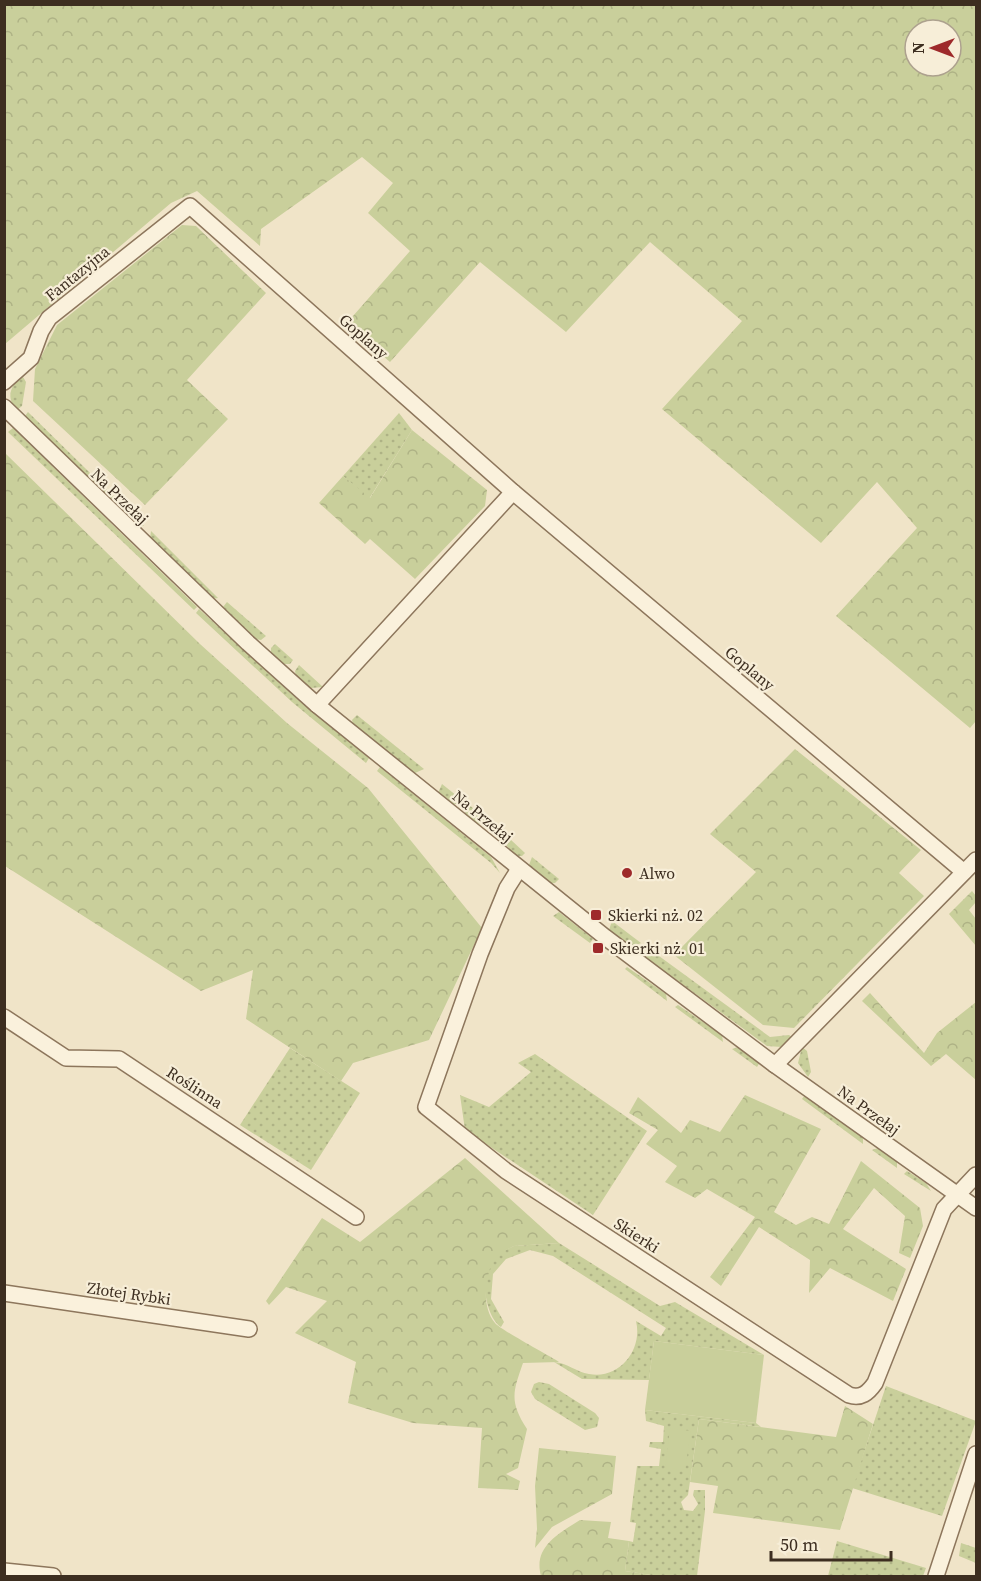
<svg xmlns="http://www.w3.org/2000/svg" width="981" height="1581" viewBox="0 0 981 1581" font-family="'Source Serif 4',serif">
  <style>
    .grass { fill: url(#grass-dots) }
    .forest { fill: url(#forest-crowns); fill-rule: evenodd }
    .garden { fill: #c9cf9b }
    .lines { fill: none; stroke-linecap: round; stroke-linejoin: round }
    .street-casing { stroke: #8d765c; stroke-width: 18 }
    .street { stroke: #faf1dc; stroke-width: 15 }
    .poi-dot { fill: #9e2a2b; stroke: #f7eed8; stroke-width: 2 }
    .labels { text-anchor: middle; stroke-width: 4.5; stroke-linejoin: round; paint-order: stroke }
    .street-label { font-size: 16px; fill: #3d2e20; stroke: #f7eed8 }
    .poi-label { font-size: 16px; fill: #3d2e20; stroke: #f7eed8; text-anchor: start }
  </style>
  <defs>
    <pattern id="grass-dots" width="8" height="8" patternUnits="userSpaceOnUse" patternTransform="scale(1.5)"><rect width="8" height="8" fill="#c9cf9b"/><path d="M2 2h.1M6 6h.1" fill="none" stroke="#aeb285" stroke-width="1.8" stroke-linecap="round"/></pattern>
    <pattern id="forest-crowns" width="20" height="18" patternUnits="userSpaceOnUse" patternTransform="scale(1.5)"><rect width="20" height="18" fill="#c9cf9b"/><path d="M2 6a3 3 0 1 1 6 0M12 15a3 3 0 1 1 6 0" fill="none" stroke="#aeb285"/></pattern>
  </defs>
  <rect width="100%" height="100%" fill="#f0e4c8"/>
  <g class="grass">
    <path d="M23,377L26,382L22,406L17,410C6,399 9,385 23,377Z"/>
    <path d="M28,412L144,526H138L25,416Z"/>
    <path d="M399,413L412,430L369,499L343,476Z"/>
    <path d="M13,428L197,607L194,610L8,432Z"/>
    <path d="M151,531L218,598L212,599L150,539Z"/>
    <path d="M227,602L266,636L261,640L255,639L224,610L223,607Z"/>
    <path d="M199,609L297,699L369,758L366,763L292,702L196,613Z"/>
    <path d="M275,644L293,660L290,664H284L271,653V648Z"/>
    <path d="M299,665L323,687L311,688L296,676L295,671Z"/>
    <path d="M357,715L424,769L415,773L353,724L352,720Z"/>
    <path d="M380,767L491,857L500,873L491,863L377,771Z"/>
    <path d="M442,784L462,800L458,804H452L438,793Z"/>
    <path d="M468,804L486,819L482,823L477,824L465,814Z"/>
    <path d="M510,839L525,853L522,856H516L505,844Z"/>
    <path d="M532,857L559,879L555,883H550L529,865Z"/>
    <path d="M559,912L593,939L590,943L553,916Z"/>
    <path d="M612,921L641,943L632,947L609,930Z"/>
    <path d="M648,948L770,1037L789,1035L792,1037L782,1047L767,1046L645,957Z"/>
    <path d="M627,967L666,994L667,1001L625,969Z"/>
    <path d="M678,1005L722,1035L723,1042L675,1007Z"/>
    <path d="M738,1047L760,1062L757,1067L732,1049Z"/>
    <path d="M802,1047L807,1051L811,1072L808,1077L798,1063Z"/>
    <path d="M290,1048L360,1093L311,1170L240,1125Z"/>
    <path d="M535,1054L647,1131L593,1215L465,1130L460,1095L489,1107L531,1072L518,1063Z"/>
    <path d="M805,1095L863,1137V1144L802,1099Z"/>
    <path d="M878,1148L897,1161V1168L872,1150Z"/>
    <path d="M907,1171L926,1183L931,1191L904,1174Z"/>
    <path d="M559,1243L660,1306L675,1302L764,1355L654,1341L649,1380L582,1379L554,1362C568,1363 576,1372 589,1374C620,1380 643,1349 636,1321L661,1336L666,1328L553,1256L530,1250L506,1259L493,1274L491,1299L504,1322L501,1327C488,1319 482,1288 486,1273C488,1267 492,1261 494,1255L514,1246Z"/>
    <path d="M539,1382L549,1384L595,1413L599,1418L597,1427L585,1430L535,1399L531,1392L534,1384Z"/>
    <path d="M886,1386L976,1421L942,1516L852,1488Z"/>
    <path d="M645,1410L756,1423L761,1427L699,1419L688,1495L681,1502L684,1510L693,1511L698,1504L693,1495L694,1490H705V1511L697,1576H658L625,1571L629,1541L633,1542L636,1523L630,1522L637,1466H659L661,1449L649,1447L650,1442H663L664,1426L646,1421Z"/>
    <path d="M837,1541L926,1568L923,1576H828Z"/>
    <path d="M961,1543L976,1548V1563L959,1556Z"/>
  </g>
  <g class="forest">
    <path d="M5,4L976,5V721L970,728L836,616L917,528L877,482L821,543L662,409L742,321L650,242L566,332L480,262L390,362L346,324L410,251L368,213L393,183L362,157L261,229L260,246L197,191L171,203L5,344ZM915,30H951V66H915Z"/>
    <path d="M182,225L196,226L266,293L187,380L228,419L145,505L33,401L35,369L57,325Z"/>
    <path d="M412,430L487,490L485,506L415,579L370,539L365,544L319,503L343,476L370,498Z"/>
    <path d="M5,453L200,644L287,723L368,788L482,928L429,1040L353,1063L341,1081L246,1019L253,970L201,991L5,866Z"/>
    <path d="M795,749L921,850L899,873L924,896L794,1028L763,1025L674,955L756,872L710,834Z"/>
    <path d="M972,891L976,896V902L969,910L976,919V946L949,914Z"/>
    <path d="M870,993L924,1053L937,1033L976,1002V1080L946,1054L931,1066L862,1001Z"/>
    <path d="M745,1095L821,1129L774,1212L796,1225L812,1217L829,1224L861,1161L920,1208L923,1226L910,1258L899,1253L905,1216L874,1188L843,1229L906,1269L893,1301L830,1268L809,1293L810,1260L759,1227L721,1286L710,1277L755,1217L707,1189L695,1198L665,1182L677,1166L646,1144L658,1130L629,1113L638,1097L681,1133L690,1120L720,1132Z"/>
    <path d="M465,1158L559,1243L514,1246L495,1256C486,1274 480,1305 495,1323C501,1330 548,1355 559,1362L523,1363C513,1392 509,1401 527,1429L518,1468L506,1474L520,1481L518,1490L478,1488L482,1428L413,1423L348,1403L356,1362L295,1333L327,1301L286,1287L269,1305L266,1301L322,1218L360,1242Z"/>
    <path d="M845,1406L873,1424L840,1530L713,1513L718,1486L690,1482L699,1419L836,1437Z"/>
    <path d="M539,1448L616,1456L612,1494L552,1527L535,1548L537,1529L535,1486Z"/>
    <path d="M580,1520L611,1522L608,1538L629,1541L625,1571L658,1576H541C533,1547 558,1534 580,1520Z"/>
  </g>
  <g class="garden">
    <path d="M654,1341L764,1355L756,1423L645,1410Z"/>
    <path d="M670,1428L691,1431L685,1470L665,1468Z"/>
  </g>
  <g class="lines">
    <g class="street-casing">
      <g id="street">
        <path d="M4,382L31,358L41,331L49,318L190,206L513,492L964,872"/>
        <path d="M4,407L248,643L317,705L605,937L775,1065L976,1208"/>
        <path d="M317,705L513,492"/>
        <path d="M519,869L507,888L480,954L426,1107L506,1171L849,1395C861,1399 868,1393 875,1383L944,1209L976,1175"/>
        <path d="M4,1017L66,1058L119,1059L356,1217"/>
        <path d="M775,1065L976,860"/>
        <path d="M4,1293L249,1329"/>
        <path d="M4,1571L53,1576"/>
        <path d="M936,1576L976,1454"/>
      </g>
    </g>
    <use href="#street" class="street"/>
  </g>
  <g class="poi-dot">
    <circle cx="627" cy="873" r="6"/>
    <rect x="590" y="909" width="12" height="12" rx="3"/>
    <rect x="592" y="942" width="12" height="12" rx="3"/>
  </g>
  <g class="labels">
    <g class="street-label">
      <text transform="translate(77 273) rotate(-39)" y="6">Fantazyjna</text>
      <text transform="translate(364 336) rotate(41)" y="6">Goplany</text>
      <text transform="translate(120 496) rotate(44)" y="6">Na Przełaj</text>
      <text transform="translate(750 668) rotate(40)" y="6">Goplany</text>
      <text transform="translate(483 816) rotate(39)" y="6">Na Przełaj</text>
      <text transform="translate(195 1087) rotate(33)" y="6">Roślinna</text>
      <text transform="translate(869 1110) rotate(36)" y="6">Na Przełaj</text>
      <text transform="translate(637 1235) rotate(33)" y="6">Skierki</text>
      <text transform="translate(129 1293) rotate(8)" y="6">Złotej Rybki</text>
    </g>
    <g class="poi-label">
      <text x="639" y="879">Alwo</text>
      <text x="608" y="921">Skierki nż. 02</text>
      <text x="610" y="954">Skierki nż. 01</text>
    </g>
  </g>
  <rect width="981" height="1581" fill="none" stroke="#3d2e20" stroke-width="12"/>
  <g transform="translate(933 48) rotate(270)"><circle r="28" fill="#f7eed8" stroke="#ada18e" stroke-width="1.5"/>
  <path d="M0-4.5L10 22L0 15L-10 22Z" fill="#9e2a2b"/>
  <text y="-9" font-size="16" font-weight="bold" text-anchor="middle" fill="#3d2e20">N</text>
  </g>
  <path d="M771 1551v9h120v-9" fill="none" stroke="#3d2e20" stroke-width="3"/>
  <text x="780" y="1551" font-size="18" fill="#3d2e20" stroke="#f7eed8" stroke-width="4.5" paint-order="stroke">50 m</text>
</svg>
